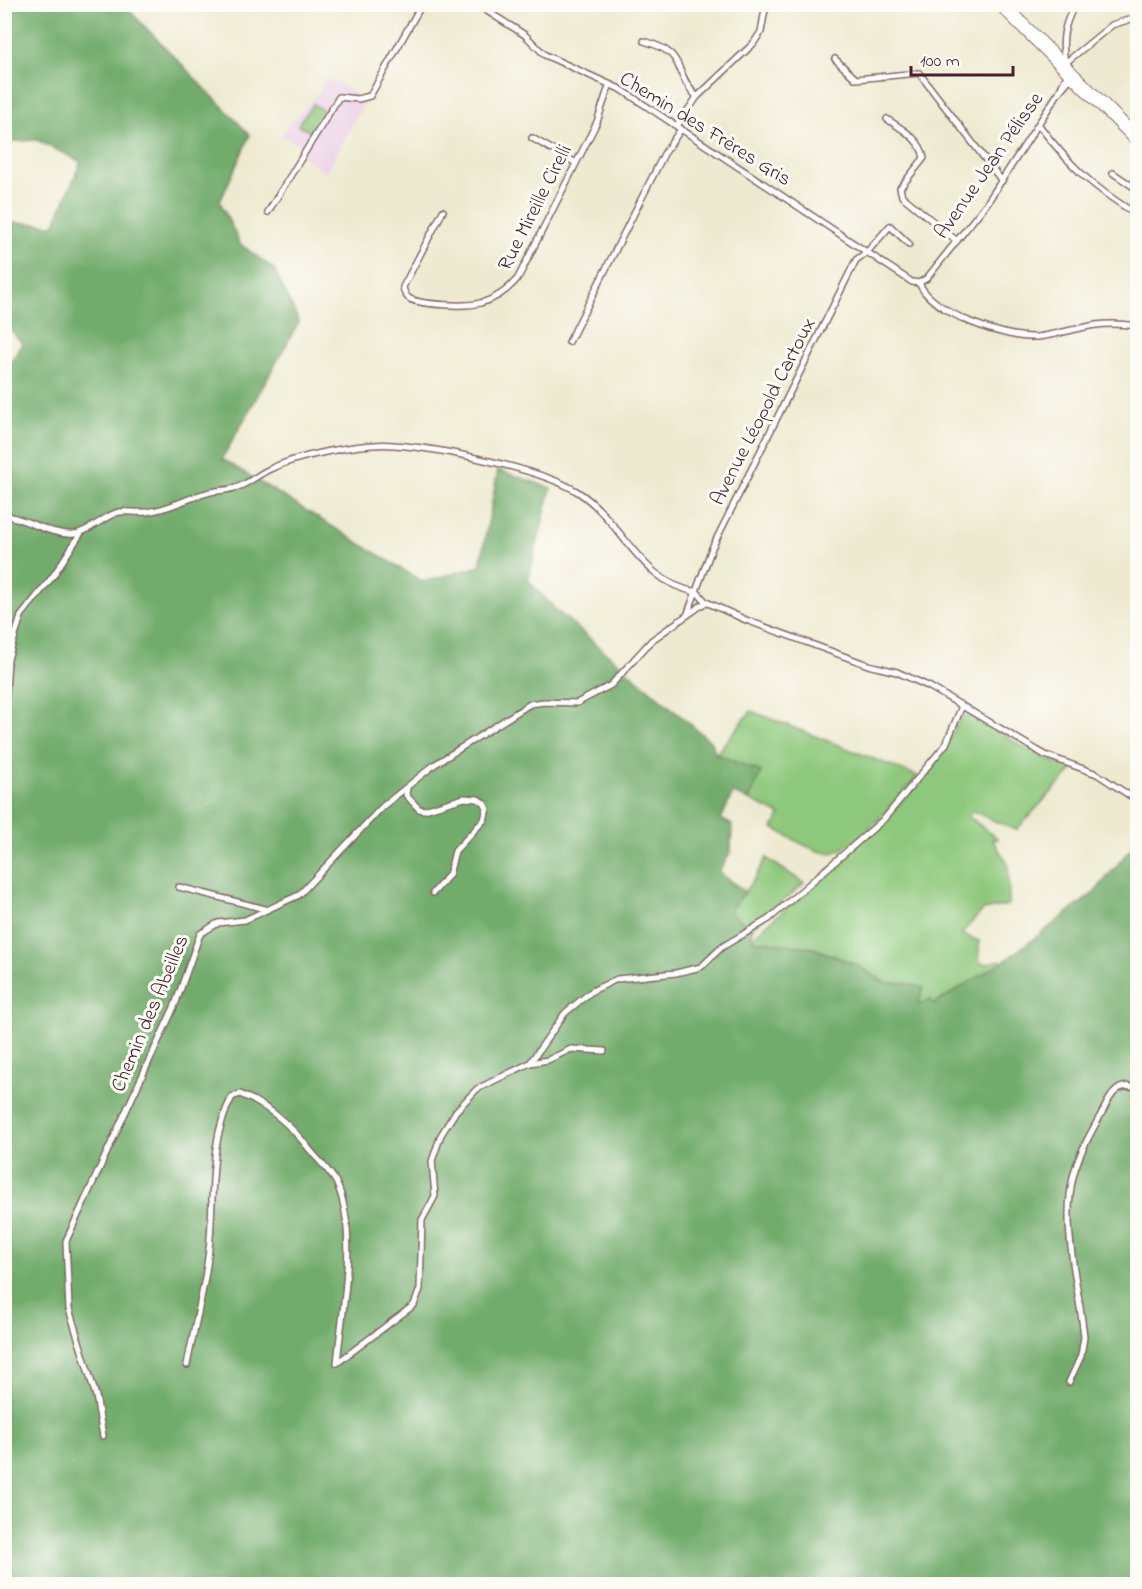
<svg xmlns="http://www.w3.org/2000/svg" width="1142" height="1589" viewBox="0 0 1142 1589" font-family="'Indie Flower',sans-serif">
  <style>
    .built { fill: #edd0e8 }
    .green { fill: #8dc87c; stroke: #6c7454; stroke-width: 1.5 }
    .forest { fill: #72ac6c; stroke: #5e664c; stroke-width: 1.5 }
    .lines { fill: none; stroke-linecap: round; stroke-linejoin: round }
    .minor-casing { stroke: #836665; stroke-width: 8 }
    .secondary-casing { stroke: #836665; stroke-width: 10 }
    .minor { stroke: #fff; stroke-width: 5 }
    .secondary { stroke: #fff; stroke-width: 8 }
    .labels { text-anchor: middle; stroke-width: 6; stroke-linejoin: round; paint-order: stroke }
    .street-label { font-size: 21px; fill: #4a1f2b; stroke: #fdfcf7 }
  </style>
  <rect width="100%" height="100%" fill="#fdfcf7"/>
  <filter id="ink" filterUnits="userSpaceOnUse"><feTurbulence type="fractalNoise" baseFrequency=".0167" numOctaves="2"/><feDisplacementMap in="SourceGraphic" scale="12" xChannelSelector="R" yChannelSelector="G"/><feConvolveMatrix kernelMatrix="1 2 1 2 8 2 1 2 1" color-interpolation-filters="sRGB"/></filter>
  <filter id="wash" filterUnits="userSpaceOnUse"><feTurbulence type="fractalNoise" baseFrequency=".008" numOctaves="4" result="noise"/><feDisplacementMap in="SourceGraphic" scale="24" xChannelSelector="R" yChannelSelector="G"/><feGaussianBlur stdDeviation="1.35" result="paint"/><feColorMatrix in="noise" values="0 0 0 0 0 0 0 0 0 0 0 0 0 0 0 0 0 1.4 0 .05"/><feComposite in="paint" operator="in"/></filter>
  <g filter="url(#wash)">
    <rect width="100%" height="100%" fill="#eeead1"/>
    <path class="built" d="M324,79L338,83L365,101L326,173L301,155L305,148L281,134L319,92Z"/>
    <g class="green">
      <path d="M313,104L326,112L312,133L298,125Z"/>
      <path d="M751,711L918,776C902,794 851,855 828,853C810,851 789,836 773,828L780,815L749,800L760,772L716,754Z"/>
      <path d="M969,715L1034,753L1073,769L1016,830L972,811L968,816L998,839H992L1008,864L1009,900V905L983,910L961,934L979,941V962L987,964L1000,960L1003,962L934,1004L932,1002L917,1007L923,988L885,983L857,965L814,948L752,940L758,932C785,910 812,885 838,862C886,819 933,778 960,718Z"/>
      <path d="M766,858L804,883L752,928L729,912L755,878Z"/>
    </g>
    <path class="forest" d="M5,5H124L250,135L220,202L240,244L274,269L299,322L222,459L423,582L480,566L498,470L551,488L528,580L554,608L711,742L716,754L761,772L749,800L733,793L721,819L732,825L731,851L719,872L745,892L729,912L752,928L753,940L813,948L857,965L885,983H905L923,988L918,1005L930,999L934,1004L1003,962L1095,892L1137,841V1584H5L4,371L23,344L5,324V222L54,225L81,162L37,140L5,142Z"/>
  </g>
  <g filter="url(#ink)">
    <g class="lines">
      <g class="minor-casing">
        <g id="minor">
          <path d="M476,4L525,35L545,55L622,90L912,282L919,283"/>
          <path d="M644,41C689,54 671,70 697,97"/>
          <path d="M835,59L856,79L919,73L1002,181"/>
          <path d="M1065,62C1061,39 1064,25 1075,4"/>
          <path d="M1064,64L1112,25L1134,18"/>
          <path d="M1059,92L1073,75"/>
          <path d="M887,119C902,129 921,139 924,158L900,188L902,196L957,241"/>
          <path d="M1038,124C1070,166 1093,188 1138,215"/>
          <path d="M677,126L697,97L753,44L761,32L766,4"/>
          <path d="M532,138L576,163"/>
          <path d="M1113,173L1138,190"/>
          <path d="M443,211L403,287C404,292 406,297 410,299C423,305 467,307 480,303C496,299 508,290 518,278L597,122L609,86"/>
          <path d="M268,212L339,97L358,99L370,96L422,4"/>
          <path d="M919,283L927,278L987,203L1059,92L1068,73"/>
          <path d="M919,283C932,313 1004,339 1037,337C1056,335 1076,328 1096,325C1109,323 1124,324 1138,326"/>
          <path d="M569,342L664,154L681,129"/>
          <path d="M4,515C27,519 52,536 74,534C90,532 103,516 119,512C128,511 137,513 146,512C168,510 187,498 207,493C217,490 228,491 238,487C249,483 259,474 270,469C297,456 363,442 394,445C439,448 541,469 578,492C623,521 639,583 697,592"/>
          <path d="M697,592L706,602L746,620L868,665L897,672L930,687L1045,755L1097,774L1138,801"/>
          <path d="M688,613L712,548L856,260L867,252L890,226L909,244"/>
          <path d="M4,726L8,659L21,616L53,576L81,533"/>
          <path d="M407,788L406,795L419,809L424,810L464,798L478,799L484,803L487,809L484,820L455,851L449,875L433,893"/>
          <path d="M179,887L265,909"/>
          <path d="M530,1063L548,1060L571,1049L604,1051"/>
          <path d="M187,1365C195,1323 207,1280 210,1238C214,1191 209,1140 232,1097L240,1094C269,1106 291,1125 310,1150C319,1161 330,1171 336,1182C359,1230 342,1310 337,1363L414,1305L420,1289L422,1220L435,1196L432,1161L441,1135L456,1111L477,1089L530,1063L565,1013L592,991L617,979L676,973L701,967L722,947L769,919L884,819L946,744L962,706"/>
          <path d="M1069,1382L1081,1356L1084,1337C1079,1286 1061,1228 1073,1177C1079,1152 1092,1131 1104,1109C1111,1094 1119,1081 1138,1089"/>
          <path d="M103,1436L96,1396L69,1309L66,1241L175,1005L200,934L218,923L245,920L299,895L382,807L434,765L530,704L544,702L577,703L611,685L652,640L706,602"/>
        </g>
      </g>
      <g class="secondary-casing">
        <g id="secondary">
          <path d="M997,4L1138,144"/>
          <path d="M1005,4L1138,136"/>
        </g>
      </g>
      <use href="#minor" class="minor"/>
      <use href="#secondary" class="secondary"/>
    </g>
  </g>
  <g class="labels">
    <g class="street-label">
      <text transform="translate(706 128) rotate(32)" y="7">Chemin des Frères Gris</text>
      <text transform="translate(988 165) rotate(-55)" y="7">Avenue Jean Pélisse</text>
      <text transform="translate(534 207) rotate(-63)" y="7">Rue Mireille Cirelli</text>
      <text transform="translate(762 411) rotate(-63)" y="7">Avenue Léopold Cartoux</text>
      <text transform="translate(149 1013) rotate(-67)" y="7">Chemin des Abeilles</text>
    </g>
  </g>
  <rect width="1142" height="1589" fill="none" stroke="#fdfcf7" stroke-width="24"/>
  <path d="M911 66v9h102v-9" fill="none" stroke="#4a1f2b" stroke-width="3"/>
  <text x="920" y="66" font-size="18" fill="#4a1f2b" stroke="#fdfcf7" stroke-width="4.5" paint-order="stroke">100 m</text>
</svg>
